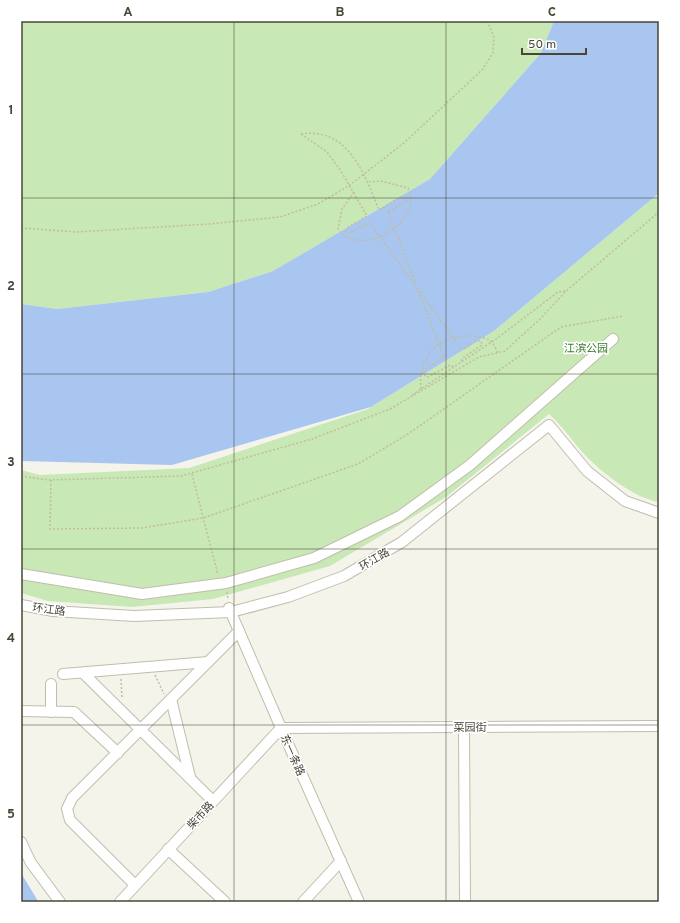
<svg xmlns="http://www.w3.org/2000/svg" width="680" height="923" viewBox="0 0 680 923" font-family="Overpass,'Noto Sans SC',sans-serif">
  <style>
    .green { fill: #c8e8b5 }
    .water { fill: #a9c6f0 }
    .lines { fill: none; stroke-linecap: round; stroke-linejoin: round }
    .minor-casing { stroke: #c1bdad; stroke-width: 12 }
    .path { stroke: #c2bc9f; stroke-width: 1.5; stroke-dasharray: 2 2; stroke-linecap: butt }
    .minor { stroke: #fff; stroke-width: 10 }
    .path-bridge { stroke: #c2bc9f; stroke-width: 1.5; stroke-dasharray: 2 2; stroke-linecap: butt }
    .grid { fill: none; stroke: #494638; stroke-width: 1; stroke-opacity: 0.55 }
    .labels { text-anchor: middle; stroke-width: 3.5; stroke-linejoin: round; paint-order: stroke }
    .park-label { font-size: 11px; fill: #3b7b2c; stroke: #fff }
    .street-label { font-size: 11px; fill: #494638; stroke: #fff }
    .neatline { fill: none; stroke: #494638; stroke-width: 1.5 }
    .grid-label { font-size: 13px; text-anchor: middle; font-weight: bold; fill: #494638 }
  </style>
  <rect width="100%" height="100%" fill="#f5f4eb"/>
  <g class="green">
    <path d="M21,21H554L541,53L430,179L273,271L208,292L57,309L21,304Z"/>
    <path d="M659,193V502C636,499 602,473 586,456C573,442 564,428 549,414L446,497L330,566L213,599L132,607L48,601L21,593V470L40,475L189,468L368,409L494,331Z"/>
  </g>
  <g class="water">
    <path d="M554,21H659V193L494,331L371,407L172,465L21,461V304L57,309L208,292L273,271L430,179L541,53Z"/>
    <path d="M21,873L38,901V902H21Z"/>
  </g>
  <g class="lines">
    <g class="minor-casing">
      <g id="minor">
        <path d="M21,574L142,594L226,583L314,558L400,516L470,465L613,339"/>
        <path d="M21,605L53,611L134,616L231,612L288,597L344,576L402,542L549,425L587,471L625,501L659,513"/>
        <path d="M229,608L281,728L359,902"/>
        <path d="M83,673L213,801"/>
        <path d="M63,674L208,662"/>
        <path d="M51,684V712"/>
        <path d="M171,699L190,777"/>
        <path d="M21,711L74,712L118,753"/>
        <path d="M464,727L465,902"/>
        <path d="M21,842L31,863L60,902"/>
        <path d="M168,849L225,902"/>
        <path d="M135,885L70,820L67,809L72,798L239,631"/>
        <path d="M120,902L281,728L659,726"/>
        <path d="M303,902L341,861"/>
      </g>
    </g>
    <g class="path">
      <path d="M301,134C349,127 364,174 379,210L400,197L406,198V202L388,212"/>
      <path d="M301,134L327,152L341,171L367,216L347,228L346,231L349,233L370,223"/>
      <path d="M354,192L342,209L338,229C361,260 424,222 408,188L381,181L367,182"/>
      <path d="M21,228L76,232L209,224L280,217L318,204L350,185L405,142L482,70L493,53L494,37L487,21"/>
      <path d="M444,357L424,370L425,376L428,377L450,365L454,367"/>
      <path d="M461,361L464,357L482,345L481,341H477L462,350"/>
      <path d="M421,389C417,357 439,335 471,336C475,337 485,337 489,340C493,342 496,349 498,353"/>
      <path d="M412,395L496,339L558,292L565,291"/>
      <path d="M192,474L218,575"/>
      <path d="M21,476L48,480L181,476L312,439L390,409L479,357L505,351L540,319L566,291L659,212"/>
      <path d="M51,480L50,529L142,528L203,518L358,464L408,434L561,327L623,316"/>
      <path d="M227,592L228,600"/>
      <path d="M155,675L164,694"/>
      <path d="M121,679L122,699"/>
    </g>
    <use href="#minor" class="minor"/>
    <g class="path-bridge">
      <path d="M388,212L416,284"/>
      <path d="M370,223L462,350"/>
      <path d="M418,291L444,357"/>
    </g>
  </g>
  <path class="grid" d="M234,21V902M446,21V902M21,198H659M21,374H659M21,549H659M21,725H659"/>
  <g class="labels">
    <g class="park-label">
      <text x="586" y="352">江滨公园</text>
    </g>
    <g class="street-label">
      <text transform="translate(374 559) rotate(-30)" y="4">环江路</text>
      <text transform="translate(49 609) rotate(8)" y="4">环江路</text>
      <text x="470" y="731">菜园街</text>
      <text transform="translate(293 755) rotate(66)" y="4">东一条路</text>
      <text transform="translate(200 815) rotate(-47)" y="4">柴市路</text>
    </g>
  </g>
  <rect width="680" height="923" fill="none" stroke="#ffffff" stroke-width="44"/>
  <path d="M522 48v6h64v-6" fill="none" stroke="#494638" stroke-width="2"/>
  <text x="528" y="48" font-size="12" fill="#494638" stroke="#ffffff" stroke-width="3" paint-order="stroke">50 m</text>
  <rect x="22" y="22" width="636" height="879" class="neatline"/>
  <g class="grid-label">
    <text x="128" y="16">A</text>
    <text x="340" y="16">B</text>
    <text x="552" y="16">C</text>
    <text x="11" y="114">1</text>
    <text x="11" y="290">2</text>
    <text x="11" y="466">3</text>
    <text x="11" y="642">4</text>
    <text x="11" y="818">5</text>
  </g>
</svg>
